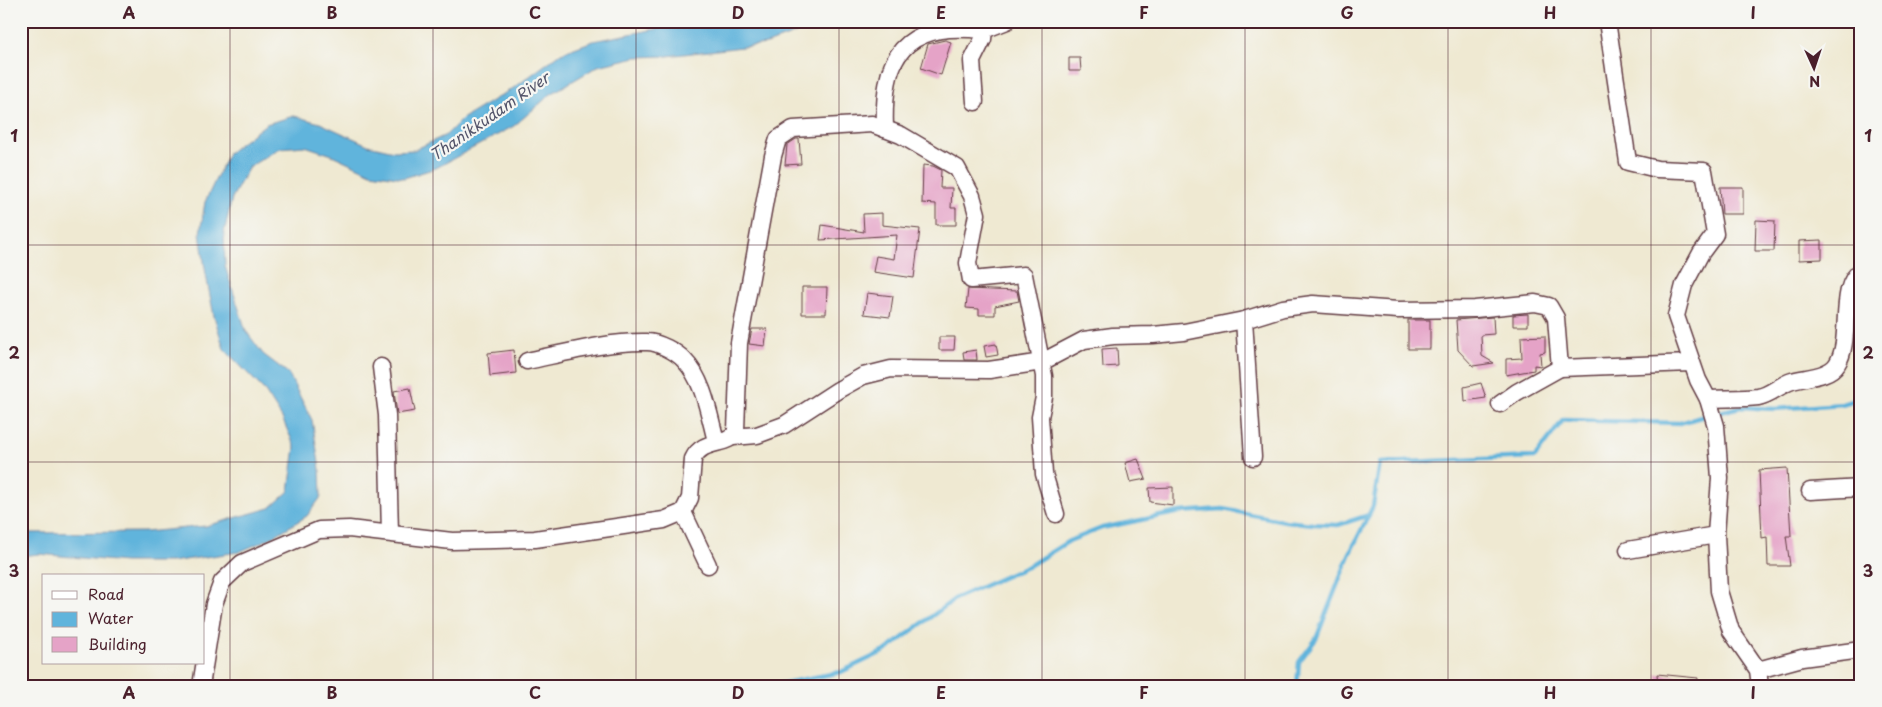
<svg xmlns="http://www.w3.org/2000/svg" width="1882" height="707" viewBox="0 0 1882 707" font-family="'Playpen Sans',sans-serif">
  <style>
    .water { fill: #60b4dc; stroke: #556a84 }
    .lines { fill: none; stroke-linecap: round; stroke-linejoin: round }
    .stream { stroke: #60b4dc; stroke-width: 4.5 }
    .building { fill: #e5a3c7 }
    .minor-casing { stroke: #633d44; stroke-width: 19 }
    .minor { stroke: #fff; stroke-width: 16 }
    .grid { fill: none; stroke: #4a1f2b; stroke-width: 1; stroke-opacity: 0.55 }
    .labels { text-anchor: middle; stroke-width: 4.5; stroke-linejoin: round; paint-order: stroke }
    .water-label { font-size: 15px; font-style: italic; fill: #525369; stroke: #f6f6f2 }
    .neatline { fill: none; stroke: #4a1f2b; stroke-width: 2 }
    .grid-label { font-size: 16px; text-anchor: middle; font-weight: bold; fill: #4a1f2b }
  </style>
  <rect width="100%" height="100%" fill="#f6f6f2"/>
  <filter id="ink" filterUnits="userSpaceOnUse"><feTurbulence type="fractalNoise" baseFrequency=".02" numOctaves="2"/><feDisplacementMap in="SourceGraphic" scale="10" xChannelSelector="R" yChannelSelector="G"/><feConvolveMatrix kernelMatrix="1 2 1 2 8 2 1 2 1" color-interpolation-filters="sRGB"/></filter>
  <filter id="wash" filterUnits="userSpaceOnUse"><feTurbulence type="fractalNoise" baseFrequency=".0096" numOctaves="4" result="noise"/><feDisplacementMap in="SourceGraphic" scale="20" xChannelSelector="R" yChannelSelector="G"/><feGaussianBlur stdDeviation="1.12" result="paint"/><feColorMatrix in="noise" values="0 0 0 0 0 0 0 0 0 0 0 0 0 0 0 0 0 1.4 0 .05"/><feComposite in="paint" operator="in"/></filter>
  <g filter="url(#wash)">
    <rect width="100%" height="100%" fill="#efe9d2"/>
    <path class="water" d="M730,21H816L794,34L767,44L667,56L636,57L598,66L551,94L514,126L436,168L404,178L371,173L332,155L305,146L280,148L249,167L232,198L224,233L225,266L246,331L263,354L288,373L312,420L320,469L321,497L307,516L269,539L239,552L171,562H125L39,554L21,556V533L145,532L206,526L270,508L289,491L295,447L282,418L264,390L224,349L214,316L206,275L200,233L205,202L228,153L266,124L294,116L320,123L368,145L394,151L414,150L446,135L462,119L515,87L561,53L593,41L672,26Z"/>
    <g class="lines">
      <g class="stream">
        <path d="M1716,413L1740,407L1775,409L1842,404L1861,398"/>
        <path d="M770,686L841,672L885,651L956,598L1027,567L1069,541L1102,528L1180,512L1223,509L1285,521L1313,524L1338,525L1369,515"/>
        <path d="M1297,686L1299,662L1316,639L1349,555L1373,506L1380,463L1535,457L1563,420L1680,423L1708,415"/>
      </g>
    </g>
    <g id="blocks">
      <g class="building">
        <path d="M945,40L951,42L941,75L921,68L928,44Z"/>
        <path d="M1069,58H1080L1081,71H1069Z"/>
        <path d="M796,139H799L801,164L785,165L787,145Z"/>
        <path d="M923,165L933,166L941,170L940,188H952L951,208H956V225H936V204L922,203Z"/>
        <path d="M1720,187H1743V214H1722Z"/>
        <path d="M882,213V225L920,229L914,278L873,272L876,256L894,259L897,235L820,240L822,225L864,232L863,214Z"/>
        <path d="M1756,220L1775,221L1774,251H1755Z"/>
        <path d="M1822,240V259L1799,260V241Z"/>
        <path d="M802,287H827L826,314H802Z"/>
        <path d="M968,289L1017,291L1019,301L995,306V315H979V309L966,308Z"/>
        <path d="M867,293L893,296L890,317L864,314Z"/>
        <path d="M1528,314V326H1513V315Z"/>
        <path d="M1493,317L1494,334L1481,335L1482,356L1494,363L1473,366L1458,350L1456,320Z"/>
        <rect x="1408" y="320" width="22" height="29"/>
        <path d="M752,329H767L765,346L749,344Z"/>
        <path d="M1545,336V352L1540,353L1541,366L1534,365V370L1506,375V359L1522,358L1521,337Z"/>
        <path d="M939,337H955L954,350H939Z"/>
        <path d="M996,344L998,355L986,357L984,346Z"/>
        <path d="M1117,348L1118,366L1103,367L1102,349Z"/>
        <path d="M514,350L516,373L490,376L488,353Z"/>
        <path d="M976,350L977,360H964L963,352Z"/>
        <path d="M1481,383L1486,398L1465,401L1464,387Z"/>
        <path d="M410,388L415,411L397,414L394,391Z"/>
        <path d="M1138,459L1146,479L1130,482L1125,463Z"/>
        <path d="M1787,468L1791,536H1786L1790,566H1768L1767,537L1762,538L1759,470Z"/>
        <path d="M1173,487V505L1150,502L1149,488Z"/>
        <path d="M1657,674L1698,678L1697,686H1658Z"/>
      </g>
    </g>
  </g>
  <g filter="url(#ink)">
    <use href="#blocks" fill-opacity="0" stroke="#633d44" stroke-width="1"/>
    <g class="lines">
      <g class="minor-casing">
        <g id="minor">
          <path d="M1607,21L1628,162L1657,169L1704,171L1715,234L1701,253L1684,285L1676,316L1698,380L1708,399L1716,426L1720,478L1716,535L1719,591L1731,631L1758,670L1760,686"/>
          <path d="M975,102L972,61L983,39L984,30L1007,21"/>
          <path d="M885,129C883,79 890,34 949,29C961,28 973,29 984,30"/>
          <path d="M1244,320L1253,457"/>
          <path d="M527,361C565,353 608,341 647,342C658,342 677,352 684,360C704,380 709,415 716,441"/>
          <path d="M381,367L387,415L390,533"/>
          <path d="M1708,399C1724,398 1742,399 1758,397C1771,395 1779,385 1792,381C1805,377 1829,377 1837,364C1853,340 1837,286 1861,271"/>
          <path d="M1500,404L1517,392L1560,368"/>
          <path d="M733,437L757,435L784,425L838,390L863,376L891,369L989,370L1042,362L1084,340L1113,336L1153,335L1184,332L1244,320L1283,308L1313,304L1398,310L1475,309L1535,303L1549,306L1556,318L1560,368L1691,363"/>
          <path d="M1810,491L1861,488"/>
          <path d="M683,512L708,565"/>
          <path d="M1628,550L1716,535"/>
          <path d="M1758,670L1802,658L1861,650"/>
          <path d="M201,686L214,604L222,582L242,563L319,530L349,529L452,541L535,539L664,520L683,512L690,498L693,459C703,437 729,448 736,431L739,343L773,156L778,139L793,129L872,124L901,135L957,168L972,196L977,214L968,263L971,280L1024,275L1044,376V397L1040,417L1044,474L1056,514"/>
        </g>
      </g>
      <use href="#minor" class="minor"/>
    </g>
  </g>
  <path class="grid" d="M230,21V686M433,21V686M636,21V686M839,21V686M1042,21V686M1245,21V686M1448,21V686M1651,21V686M21,245H1861M21,462H1861"/>
  <g class="labels">
    <g class="water-label">
      <text transform="translate(490 117) rotate(-35)" y="5">Thanikkudam River</text>
    </g>
  </g>
  <rect width="1882" height="707" fill="none" stroke="#f6f6f2" stroke-width="55"/>
  <rect x="42" y="574" width="162" height="90" fill="#f6f6f2" stroke="#b1a0a2"/>
  <rect x="52" y="591" width="25" height="8" fill="#ffffff" stroke="#b1a0a2"/>
  <text x="88" y="600" font-size="15" fill="#4a1f2b">Road</text>
  <rect x="52" y="612" width="25" height="15" fill="#60b4dc" stroke="#b1a0a2"/>
  <text x="88" y="624" font-size="15" fill="#4a1f2b">Water</text>
  <rect x="52" y="637" width="25" height="15" fill="#e5a3c7" stroke="#b1a0a2"/>
  <text x="88" y="650" font-size="15" fill="#4a1f2b">Building</text>
  <g transform="translate(1814 68) rotate(177)" stroke="#f6f6f2" stroke-width="4" paint-order="stroke">
  <path d="M0-4L9 19L0 12L-9 19Z" fill="#4a1f2b"/>
  <text y="-8" font-size="14" font-weight="bold" text-anchor="middle" fill="#4a1f2b">N</text>
  </g>
  <rect x="28" y="28" width="1826" height="652" class="neatline"/>
  <g class="grid-label">
    <text x="129" y="19">A</text>
    <text x="332" y="19">B</text>
    <text x="535" y="19">C</text>
    <text x="738" y="19">D</text>
    <text x="941" y="19">E</text>
    <text x="1144" y="19">F</text>
    <text x="1347" y="19">G</text>
    <text x="1550" y="19">H</text>
    <text x="1753" y="19">I</text>
    <text x="14" y="142">1</text>
    <text x="1868" y="142">1</text>
    <text x="14" y="359">2</text>
    <text x="1868" y="359">2</text>
    <text x="14" y="577">3</text>
    <text x="1868" y="577">3</text>
    <text x="129" y="699">A</text>
    <text x="332" y="699">B</text>
    <text x="535" y="699">C</text>
    <text x="738" y="699">D</text>
    <text x="941" y="699">E</text>
    <text x="1144" y="699">F</text>
    <text x="1347" y="699">G</text>
    <text x="1550" y="699">H</text>
    <text x="1753" y="699">I</text>
  </g>
</svg>
